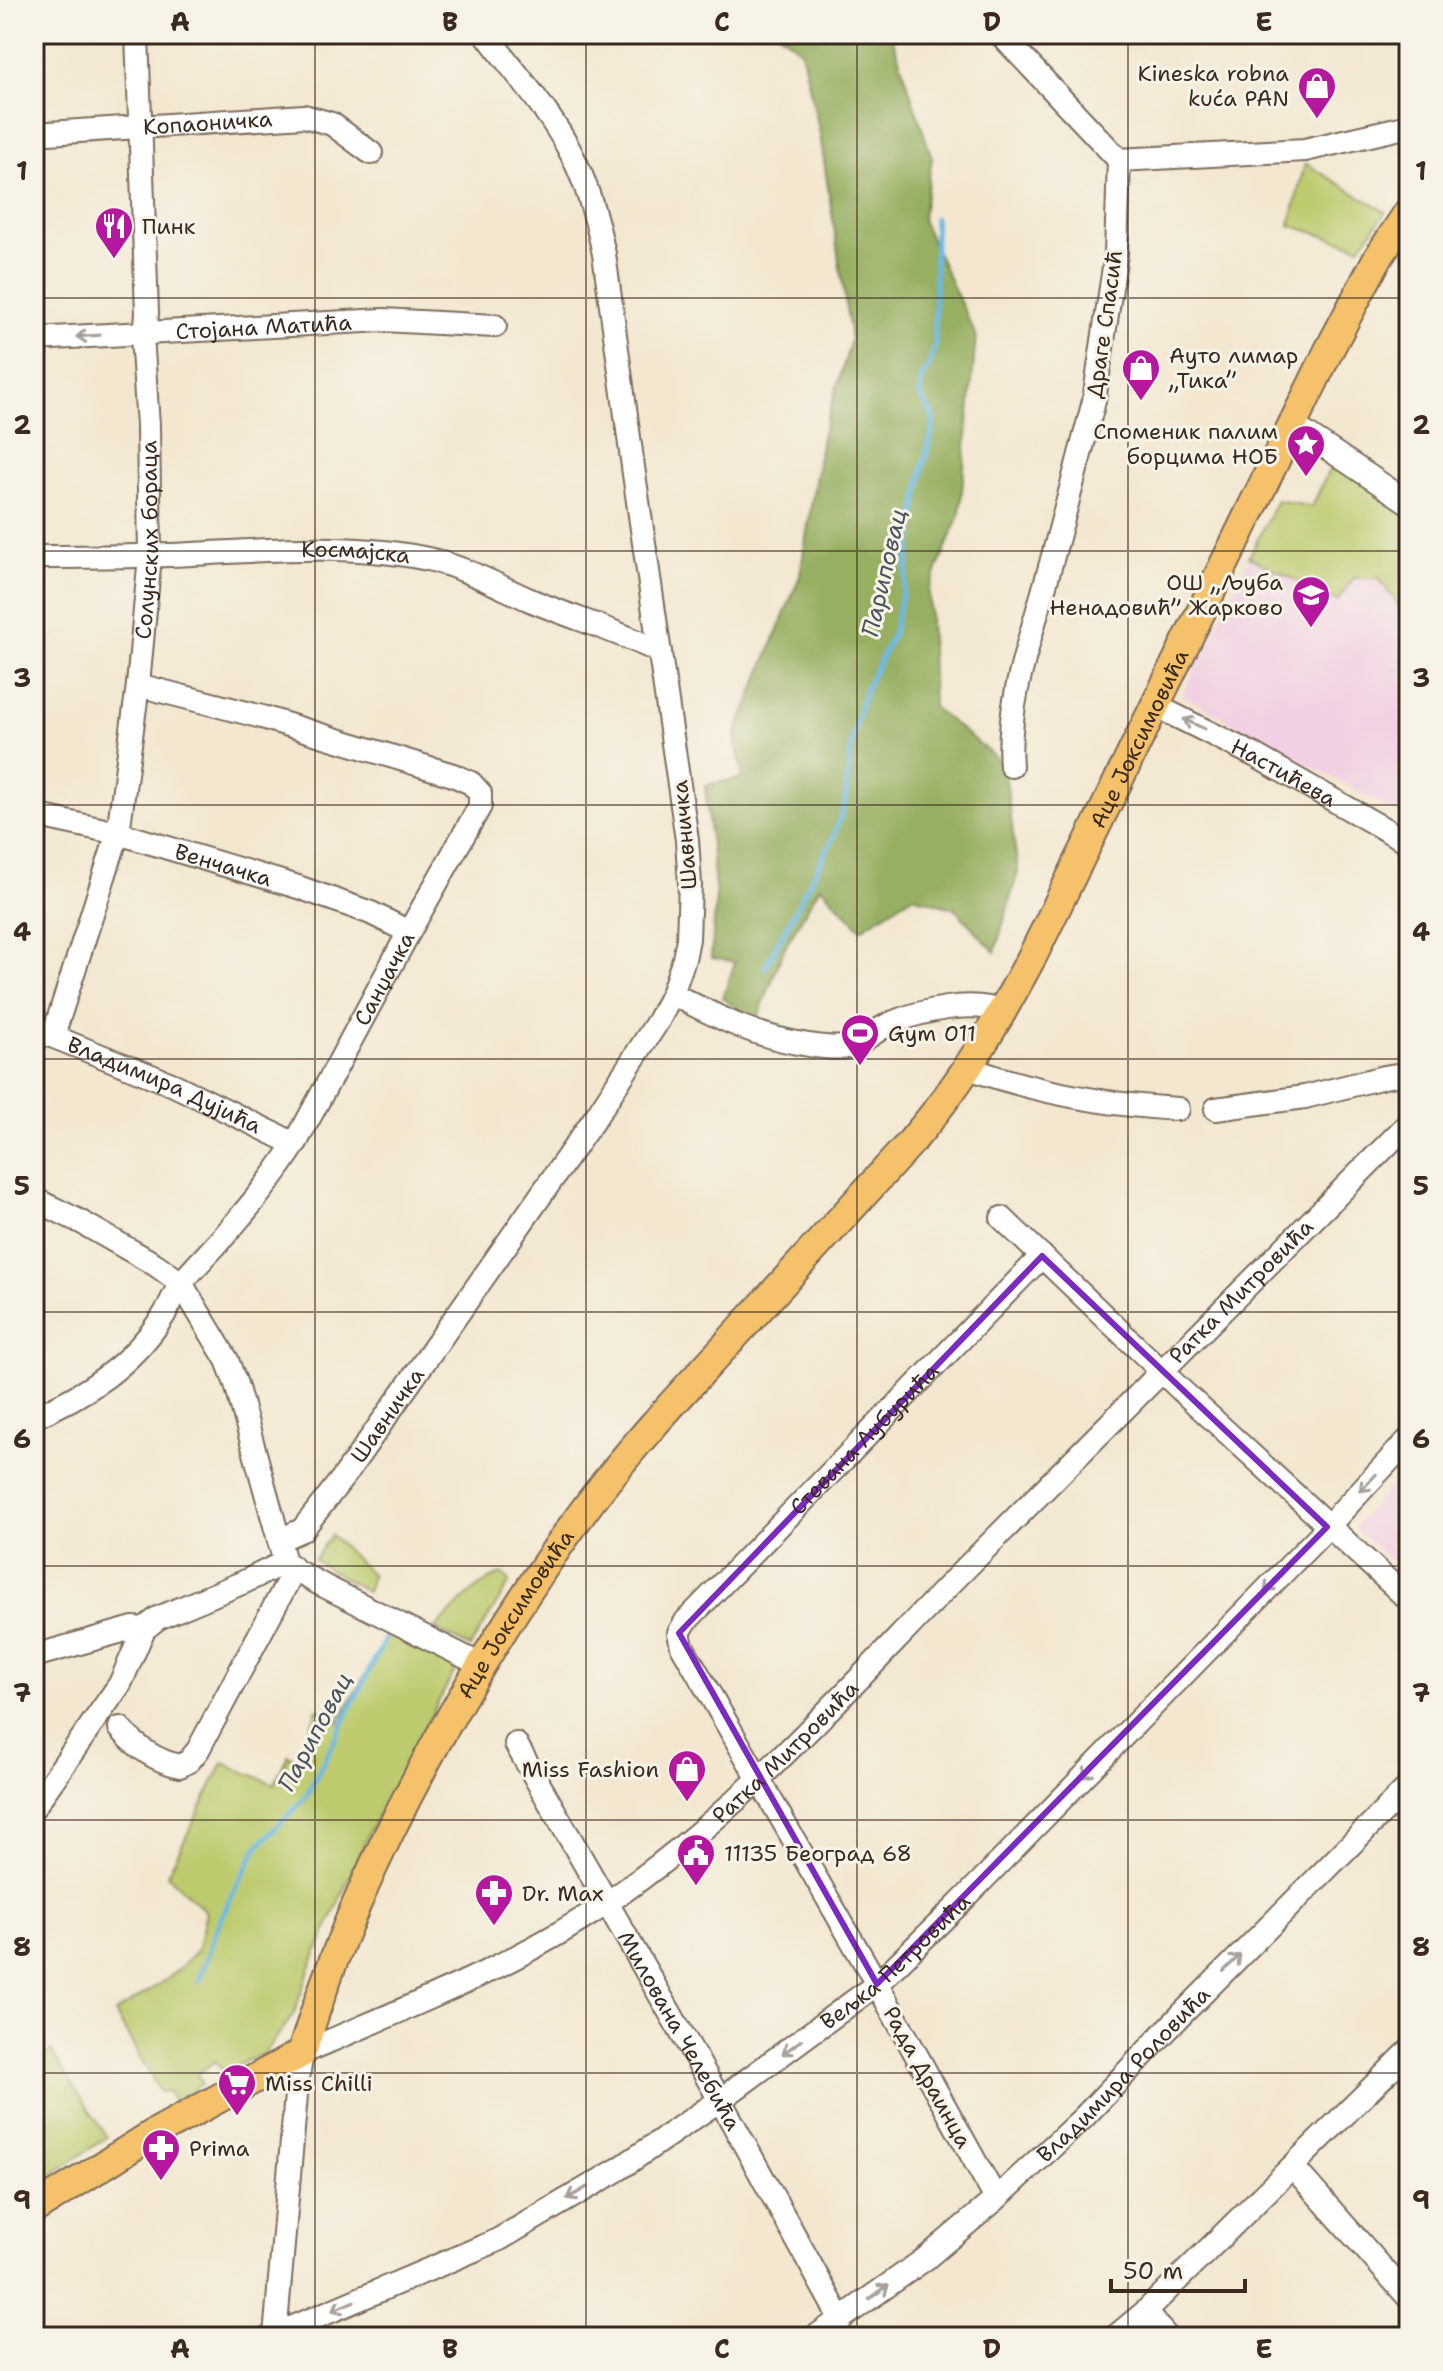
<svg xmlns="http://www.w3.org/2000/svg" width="1443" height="2371" viewBox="0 0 1443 2371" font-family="'Shantell Sans',sans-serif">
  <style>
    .built { fill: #f1d0e3 }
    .green { fill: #bdcb6e; stroke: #7c7a46; stroke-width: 2 }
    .forest { fill: #96af61; stroke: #686c40; stroke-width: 2 }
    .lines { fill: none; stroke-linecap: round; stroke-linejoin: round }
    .stream { stroke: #6bb9e5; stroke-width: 5 }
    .minor-casing { stroke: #7b6c5c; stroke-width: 26 }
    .major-casing { stroke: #7b6c5c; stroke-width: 32 }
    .minor { stroke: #fff; stroke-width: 22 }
    .major { stroke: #f5c16b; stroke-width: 28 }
    .oneway { stroke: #a79f9a }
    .marked { fill: none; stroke: #7b2cbf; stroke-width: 6; stroke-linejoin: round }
    .grid { fill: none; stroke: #3b2a1e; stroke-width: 2; stroke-opacity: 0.55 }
    .labels { text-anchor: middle; stroke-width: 6; stroke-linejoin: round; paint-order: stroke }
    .poi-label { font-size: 22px; fill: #3b2a1e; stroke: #f7f3e8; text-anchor: start }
    .street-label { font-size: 22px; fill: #3b2a1e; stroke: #f7f3e8 }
    .water-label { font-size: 24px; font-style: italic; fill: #49555a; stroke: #f7f3e8 }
    .neatline { fill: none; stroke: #3b2a1e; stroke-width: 3 }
    .grid-label { font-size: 26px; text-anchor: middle; font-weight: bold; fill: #3b2a1e }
  </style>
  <rect width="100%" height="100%" fill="#f7f3e8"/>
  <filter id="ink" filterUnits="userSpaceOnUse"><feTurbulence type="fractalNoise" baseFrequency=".0125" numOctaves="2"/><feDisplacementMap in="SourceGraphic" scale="16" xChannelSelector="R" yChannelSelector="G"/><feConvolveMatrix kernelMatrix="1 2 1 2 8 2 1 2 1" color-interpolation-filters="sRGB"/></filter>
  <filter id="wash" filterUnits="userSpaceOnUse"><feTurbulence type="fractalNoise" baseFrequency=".006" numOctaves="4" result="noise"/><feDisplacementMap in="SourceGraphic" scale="32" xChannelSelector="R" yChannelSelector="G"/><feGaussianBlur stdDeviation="1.8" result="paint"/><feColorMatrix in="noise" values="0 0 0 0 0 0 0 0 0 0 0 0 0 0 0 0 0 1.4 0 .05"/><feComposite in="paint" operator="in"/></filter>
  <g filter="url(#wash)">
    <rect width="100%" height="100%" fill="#f3e7d0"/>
    <g class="built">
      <path d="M1333,461L1409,513V819L1182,695L1277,500L1312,507Z"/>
      <path d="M1409,1465V1577L1354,1528Z"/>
    </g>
    <g class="green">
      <path d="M1305,163L1386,212L1360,247L1290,225Z"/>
      <path d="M1333,461L1409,513L1408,612L1401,610L1379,578H1354L1337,601L1249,557L1277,500L1312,507Z"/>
      <path d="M331,1535L372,1575L367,1592L314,1560Z"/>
      <path d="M503,1574L510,1582L470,1647L435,1629C455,1609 475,1582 503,1574Z"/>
      <path d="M392,1628L458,1665L371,1828L310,1967L294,2014L264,2054L223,2071L215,2061L198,2074L202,2084L173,2101L168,2091L160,2092L115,2013L170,1977L197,1951L206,1912L167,1875L223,1763L274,1784L288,1755L299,1761L317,1709L338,1722Z"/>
      <path d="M51,2051L107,2137L34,2187V2061Z"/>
    </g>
    <path class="forest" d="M780,34H891L932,158L922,220L976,336L960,513L929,590L933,707L1004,764L1018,872L995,952L955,909L913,896L861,929L820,886L784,949L756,1023L723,998L735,962L711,958L716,897L705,785L743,778L735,736L800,576L822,437L851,340L820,134L801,50Z"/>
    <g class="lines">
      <g class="stream">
        <path d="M765,968L833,838L845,803L851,745L864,692L892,636L905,583L923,466L933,429V417L919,394L922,377L929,366L935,345V218"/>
        <path d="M199,1981L221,1917L258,1846L306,1797L391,1627"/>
      </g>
    </g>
  </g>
  <g filter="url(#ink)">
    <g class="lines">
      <g class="minor-casing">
        <g id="minor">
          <path d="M1004,38L1119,160L1116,254L1094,401C1078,462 1062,524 1045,585C1029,643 1006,706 1011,766"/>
          <path id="s1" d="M34,134L304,116L332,124L371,153"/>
          <path d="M1119,160L1305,150L1409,126"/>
          <path id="s2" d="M34,339L383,320L495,326"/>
          <path d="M1293,425L1409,503"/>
          <path id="s3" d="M34,557C87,557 140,557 192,554C269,550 347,543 423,558C460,565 496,585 530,600C573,618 618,631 660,652"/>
          <path id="s4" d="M1156,706L1256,756L1409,843"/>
          <path id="s5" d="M34,815L118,833L298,887L371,913L409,932"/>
          <path d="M672,994C716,1016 753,1036 803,1044C817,1046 831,1049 846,1047C861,1044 875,1031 889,1024C919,1011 972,999 1002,1012"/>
          <path id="s6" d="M34,1029L174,1085L295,1144"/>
          <path id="s7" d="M53,1036L118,833L138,685L150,556L148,426L142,335L146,325L147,313L137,34"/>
          <path d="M968,1068C1036,1092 1107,1105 1178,1109"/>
          <path d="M1216,1109L1305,1097L1384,1077L1409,1073"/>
          <path d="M34,1199L81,1222L156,1265L181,1283L227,1360L236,1384L285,1562L298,1572L324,1586L481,1665"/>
          <path d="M1002,1218L1181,1390L1409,1600"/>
          <path id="s8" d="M34,1417C86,1395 130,1366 162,1318C170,1307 174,1292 183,1281C200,1261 219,1243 236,1222C257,1198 277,1172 295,1144L409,932L480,806V793L471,783L453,775L262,717L138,685"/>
          <path id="s9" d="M279,1540L302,1530L345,1475L597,1115L658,1021L672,994L684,959L688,939L690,884L687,840L634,474L604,254C597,220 588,186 572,155C550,111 515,73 486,34"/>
          <path d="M34,1656L133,1628L144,1629"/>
          <path d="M120,1728C135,1746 156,1761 180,1766L189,1761L198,1750L294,1570"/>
          <path id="s10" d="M516,1744L720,2100L841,2320"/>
          <path d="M34,1807L120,1684L144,1629L158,1618L244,1582L285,1562"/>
          <path d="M1293,2167L1409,2298"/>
          <path id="s11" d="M996,2199L877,1984L682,1646L679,1633L686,1621L1042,1256"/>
          <path d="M1145,2312L1167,2337"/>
          <path id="s12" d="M270,2337L498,2240L619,2169L720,2100L877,1984L961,1902L1315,1540L1409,1439"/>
          <path id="s13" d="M275,2337L297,2083L302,2053C405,2008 511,1968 604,1905C737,1815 842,1695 953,1581C1104,1428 1256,1275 1409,1123"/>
          <path id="s14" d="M815,2337L925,2259L996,2199L1083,2118L1182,2014L1409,1786"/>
          <path d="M1115,2337L1145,2312L1409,2051"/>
        </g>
      </g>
      <g class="major-casing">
        <g id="major">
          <path id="s15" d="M34,2209L153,2134L302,2053C343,1915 410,1782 485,1659C521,1600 559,1542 601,1488C640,1437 685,1390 729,1342C790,1275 851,1208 912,1141C964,1080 996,1024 1033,955L1329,350L1376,261L1409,211"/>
        </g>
      </g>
      <use href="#minor" class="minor"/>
      <use href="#major" class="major"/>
    </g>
    <defs><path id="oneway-shaft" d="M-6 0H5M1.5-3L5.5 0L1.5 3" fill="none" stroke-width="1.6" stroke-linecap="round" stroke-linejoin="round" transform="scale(2)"/></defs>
    <g class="oneway">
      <use href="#oneway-shaft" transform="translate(88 336) rotate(176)"/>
      <use href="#oneway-shaft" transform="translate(1194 724) rotate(-155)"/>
      <use href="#oneway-shaft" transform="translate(1368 1483) rotate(133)"/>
      <use href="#oneway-shaft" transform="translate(1273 1583) rotate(134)"/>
      <use href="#oneway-shaft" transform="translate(1091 1769) rotate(134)"/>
      <use href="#oneway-shaft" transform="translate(1232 1963) rotate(-45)"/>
      <use href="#oneway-shaft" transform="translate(792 2047) rotate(143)"/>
      <use href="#oneway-shaft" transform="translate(577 2193) rotate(150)"/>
      <use href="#oneway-shaft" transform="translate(879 2292) rotate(-36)"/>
      <use href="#oneway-shaft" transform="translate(343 2306) rotate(157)"/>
    </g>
  </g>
  <path class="marked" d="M1042,1256L1327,1527L877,1984L679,1633Z"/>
  <path class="grid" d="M315,34V2337M586,34V2337M857,34V2337M1128,34V2337M34,298H1409M34,551H1409M34,805H1409M34,1059H1409M34,1312H1409M34,1566H1409M34,1820H1409M34,2073H1409"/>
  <defs>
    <g id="shop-pin" transform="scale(2)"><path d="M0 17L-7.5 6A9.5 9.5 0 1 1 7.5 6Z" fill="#b5179e" stroke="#f7f3e8"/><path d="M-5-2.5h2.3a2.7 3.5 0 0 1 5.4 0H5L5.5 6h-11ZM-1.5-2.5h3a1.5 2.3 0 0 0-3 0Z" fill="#fff"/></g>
    <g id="restaurant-pin" transform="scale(2)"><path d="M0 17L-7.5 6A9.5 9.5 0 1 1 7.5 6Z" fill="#b5179e" stroke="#f7f3e8"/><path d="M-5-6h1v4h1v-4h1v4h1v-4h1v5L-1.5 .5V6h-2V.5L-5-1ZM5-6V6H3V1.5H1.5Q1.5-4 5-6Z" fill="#fff"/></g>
    <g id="sight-pin" transform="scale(2)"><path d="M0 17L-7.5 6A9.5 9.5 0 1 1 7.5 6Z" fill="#b5179e" stroke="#f7f3e8"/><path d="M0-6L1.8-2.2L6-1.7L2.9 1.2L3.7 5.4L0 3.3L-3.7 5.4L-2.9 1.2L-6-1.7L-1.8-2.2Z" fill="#fff"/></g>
    <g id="school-pin" transform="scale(2)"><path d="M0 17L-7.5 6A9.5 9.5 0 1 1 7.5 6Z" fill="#b5179e" stroke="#f7f3e8"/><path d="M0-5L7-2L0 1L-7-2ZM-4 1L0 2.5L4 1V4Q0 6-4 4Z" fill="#fff"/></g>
    <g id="stadium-pin" transform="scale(2)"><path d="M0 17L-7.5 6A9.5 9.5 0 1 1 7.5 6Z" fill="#b5179e" stroke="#f7f3e8"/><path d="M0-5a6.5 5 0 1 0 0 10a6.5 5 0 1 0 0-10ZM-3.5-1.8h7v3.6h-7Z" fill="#fff"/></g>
    <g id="civic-pin" transform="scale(2)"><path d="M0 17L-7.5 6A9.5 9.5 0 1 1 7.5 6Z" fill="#b5179e" stroke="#f7f3e8"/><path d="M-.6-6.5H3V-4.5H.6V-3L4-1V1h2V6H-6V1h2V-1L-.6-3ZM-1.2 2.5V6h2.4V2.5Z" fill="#fff"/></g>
    <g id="pharmacy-pin" transform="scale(2)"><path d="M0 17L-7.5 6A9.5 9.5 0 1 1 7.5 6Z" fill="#b5179e" stroke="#f7f3e8"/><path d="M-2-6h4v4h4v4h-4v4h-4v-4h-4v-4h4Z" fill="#fff"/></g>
    <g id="supermarket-pin" transform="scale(2)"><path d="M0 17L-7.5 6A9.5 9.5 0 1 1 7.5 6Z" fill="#b5179e" stroke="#f7f3e8"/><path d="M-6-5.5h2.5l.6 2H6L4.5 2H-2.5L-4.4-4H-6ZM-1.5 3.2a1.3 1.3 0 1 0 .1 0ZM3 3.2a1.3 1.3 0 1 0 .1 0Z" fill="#fff"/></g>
  </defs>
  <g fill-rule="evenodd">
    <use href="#shop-pin" x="1317" y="86"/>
    <use href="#restaurant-pin" x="114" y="226"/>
    <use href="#shop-pin" x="1141" y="368"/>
    <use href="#sight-pin" x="1306" y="444"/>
    <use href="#school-pin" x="1311" y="595"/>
    <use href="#stadium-pin" x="860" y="1033"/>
    <use href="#shop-pin" x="687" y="1769"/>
    <use href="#civic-pin" x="696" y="1853"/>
    <use href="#pharmacy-pin" x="494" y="1893"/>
    <use href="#supermarket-pin" x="237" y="2083"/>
    <use href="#pharmacy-pin" x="161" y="2148"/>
  </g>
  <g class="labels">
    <g class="poi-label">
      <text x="1289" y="81" text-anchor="end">Kineska robna<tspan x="1289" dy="25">kuća PAN</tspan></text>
      <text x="142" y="234">Пинк</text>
      <text x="1169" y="363">Ауто лимар<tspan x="1169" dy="25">„Тика”</tspan></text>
      <text x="1278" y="439" text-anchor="end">Споменик палим<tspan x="1278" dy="25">борцима НОБ</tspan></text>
      <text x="1283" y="590" text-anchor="end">ОШ „Љуба<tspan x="1283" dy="25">Ненадовић” Жарково</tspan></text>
      <text x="888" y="1041">Gym 011</text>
      <text x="659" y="1777" text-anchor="end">Miss Fashion</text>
      <text x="724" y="1861">11135 Београд 68</text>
      <text x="522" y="1901">Dr. Max</text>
      <text x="265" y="2091">Miss Chilli</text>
      <text x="189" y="2156">Prima</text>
    </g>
    <g class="street-label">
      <text dy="8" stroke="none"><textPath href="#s1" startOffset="174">Копаоничка</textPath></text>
      <text transform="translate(1104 324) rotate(-82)" y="8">Драге Спасић</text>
      <text dy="8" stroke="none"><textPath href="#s2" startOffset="230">Стојана Матића</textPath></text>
      <text dy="8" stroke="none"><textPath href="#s7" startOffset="508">Солунских бораца</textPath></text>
      <text dy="8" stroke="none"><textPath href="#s3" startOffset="322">Космајска</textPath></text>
      <text dy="8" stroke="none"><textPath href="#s15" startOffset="1882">Аце Јоксимовића</textPath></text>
      <text dy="8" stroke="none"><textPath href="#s4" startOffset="144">Настићева</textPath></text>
      <text transform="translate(684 835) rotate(-95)" y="8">Шавничка</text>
      <text dy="8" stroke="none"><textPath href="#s5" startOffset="196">Венчачка</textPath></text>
      <text dy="8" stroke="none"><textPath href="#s8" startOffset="572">Санџачка</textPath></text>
      <text dy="8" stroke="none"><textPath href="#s6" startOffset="142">Владимира Дујића</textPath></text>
      <text dy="8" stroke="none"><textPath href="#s13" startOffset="1508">Ратка Митровића</textPath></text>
      <text dy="8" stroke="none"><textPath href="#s9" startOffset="168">Шавничка</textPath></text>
      <text dy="8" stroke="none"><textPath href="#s11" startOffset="918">Стевана Лубурића</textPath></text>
      <text dy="8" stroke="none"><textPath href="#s15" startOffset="800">Аце Јоксимовића</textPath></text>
      <text dy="8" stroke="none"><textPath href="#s13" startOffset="860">Ратка Митровића</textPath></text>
      <text dy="8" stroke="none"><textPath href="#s12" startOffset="734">Вељка Петровића</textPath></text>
      <text dy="8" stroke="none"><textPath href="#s10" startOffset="330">Милована Челебића</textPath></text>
      <text dy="8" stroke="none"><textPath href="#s14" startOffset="406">Владимира Роловића</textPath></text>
      <text transform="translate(928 2077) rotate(61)" y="8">Рада Драинца</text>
    </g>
    <g class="water-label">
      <text transform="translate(884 573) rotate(-77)" y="8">Париповац</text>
      <text transform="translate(315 1732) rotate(-62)" y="8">Париповац</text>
    </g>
  </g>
  <rect width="1443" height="2371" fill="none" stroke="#f7f3e8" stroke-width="88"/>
  <path d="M1111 2279v12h134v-12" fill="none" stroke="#3b2a1e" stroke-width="4"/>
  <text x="1123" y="2279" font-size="24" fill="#3b2a1e" stroke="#f7f3e8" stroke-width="6" paint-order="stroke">50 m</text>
  <rect x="44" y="44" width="1355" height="2283" class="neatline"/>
  <g class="grid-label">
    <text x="180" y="31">A</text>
    <text x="450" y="31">B</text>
    <text x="722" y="31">C</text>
    <text x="992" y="31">D</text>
    <text x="1264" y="31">E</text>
    <text x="22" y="180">1</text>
    <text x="1421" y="180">1</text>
    <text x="22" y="434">2</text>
    <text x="1421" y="434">2</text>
    <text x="22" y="687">3</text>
    <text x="1421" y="687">3</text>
    <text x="22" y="941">4</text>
    <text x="1421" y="941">4</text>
    <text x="22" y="1195">5</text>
    <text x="1421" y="1195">5</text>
    <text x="22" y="1448">6</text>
    <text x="1421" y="1448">6</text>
    <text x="22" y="1702">7</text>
    <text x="1421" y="1702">7</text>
    <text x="22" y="1956">8</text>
    <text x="1421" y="1956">8</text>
    <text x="22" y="2209">9</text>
    <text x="1421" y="2209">9</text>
    <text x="180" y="2358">A</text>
    <text x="450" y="2358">B</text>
    <text x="722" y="2358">C</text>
    <text x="992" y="2358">D</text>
    <text x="1264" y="2358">E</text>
  </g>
</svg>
